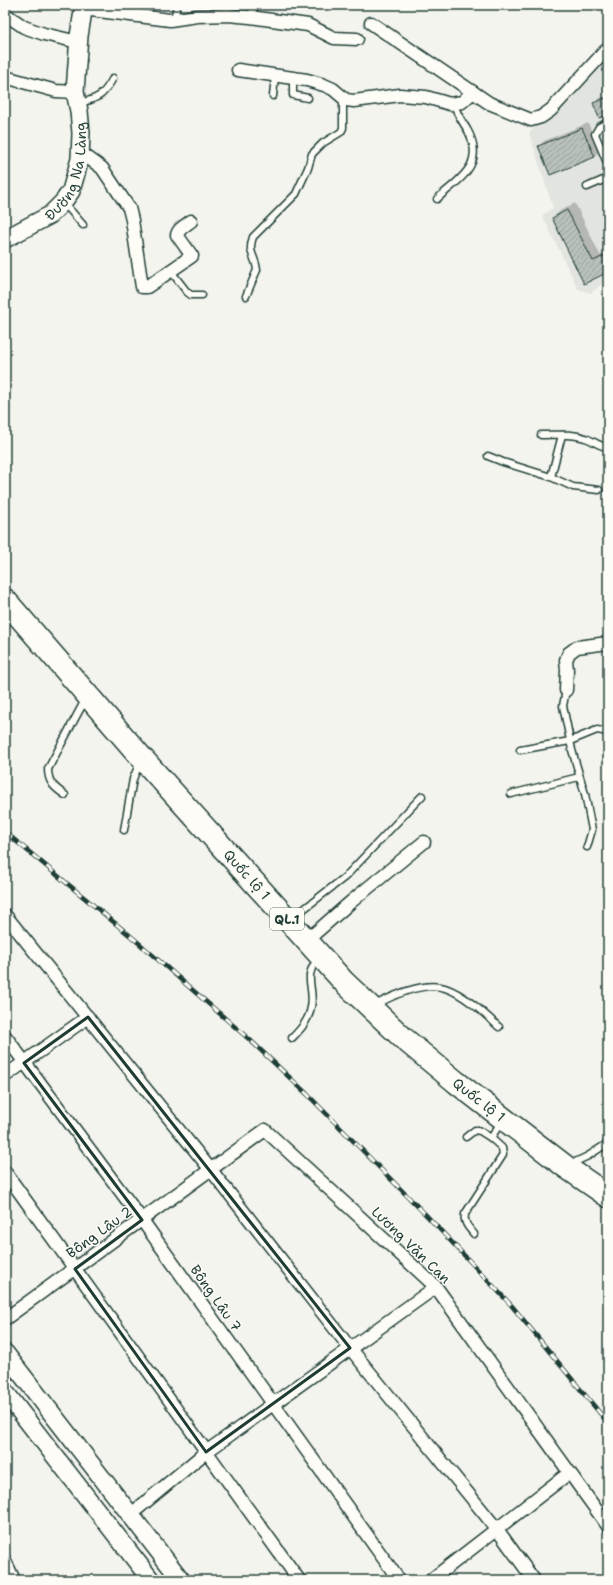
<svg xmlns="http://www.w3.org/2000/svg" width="613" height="1585" viewBox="0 0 613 1585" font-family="'Shantell Sans',sans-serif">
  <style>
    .built { fill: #e2e5df }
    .shadow { fill: #0003 }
    .building { fill: url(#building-hatch); stroke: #1f3d34 }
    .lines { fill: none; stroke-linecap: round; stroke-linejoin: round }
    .lane-casing { stroke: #1f3d34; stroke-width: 9 }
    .street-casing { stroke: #1f3d34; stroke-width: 15 }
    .secondary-casing { stroke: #1f3d34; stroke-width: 20 }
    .highway-casing { stroke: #1f3d34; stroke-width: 25 }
    .lane { stroke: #fdfcf7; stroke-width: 6 }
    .street { stroke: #fdfcf7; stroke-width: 12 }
    .secondary { stroke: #fdfcf7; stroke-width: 17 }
    .highway { stroke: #fdfcf7; stroke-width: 22 }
    .rail-casing { stroke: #1f3d34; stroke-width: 4.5 }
    .rail { stroke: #fdfcf7; stroke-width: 3; stroke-dasharray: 9; stroke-linecap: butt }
    .marked { fill: none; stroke: #1f3d34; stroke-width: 3; stroke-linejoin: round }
    .labels { text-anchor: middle; stroke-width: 3; stroke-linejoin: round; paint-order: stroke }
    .shield { fill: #fdfcf7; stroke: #62766e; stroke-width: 1 }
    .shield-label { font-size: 13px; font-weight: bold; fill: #1f3d34 }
    .street-label { font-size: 14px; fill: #1f3d34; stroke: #fdfcf7 }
  </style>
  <defs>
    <pattern id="building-hatch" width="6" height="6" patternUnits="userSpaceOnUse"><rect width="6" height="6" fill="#b9c1bb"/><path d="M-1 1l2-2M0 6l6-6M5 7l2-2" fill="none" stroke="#969e99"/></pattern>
  </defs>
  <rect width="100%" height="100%" fill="#f4f4ef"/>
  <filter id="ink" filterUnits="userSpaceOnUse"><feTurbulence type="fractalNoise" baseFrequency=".025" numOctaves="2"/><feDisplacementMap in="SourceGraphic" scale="8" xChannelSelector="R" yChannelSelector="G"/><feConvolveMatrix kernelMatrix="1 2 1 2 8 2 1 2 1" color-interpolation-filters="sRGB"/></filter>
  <g filter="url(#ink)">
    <path class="built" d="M608,53V279L591,293L578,289L542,215L553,208L529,133Z"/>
    <g class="shadow">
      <path d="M608,95V114L594,103L600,98Z"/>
      <path d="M588,123L600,151L594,156L539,146L544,141Z"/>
      <path d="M575,203L600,255L608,251V271L585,283L553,218L560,211Z"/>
    </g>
    <g class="building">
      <path d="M608,97V115L599,118L593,103Z"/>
      <path d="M582,128L595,157L550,175L538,146Z"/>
      <path d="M567,210L593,261L608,254V272L584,284L552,218Z"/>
    </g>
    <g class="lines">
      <g class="lane-casing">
        <g id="lane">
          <path d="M250,17L255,5"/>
          <path d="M174,20L177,5"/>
          <path d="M293,78V95L308,98"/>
          <path d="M273,96L275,76"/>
          <path d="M79,103C98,99 104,95 113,78"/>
          <path d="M608,122L599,127L595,134L608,165"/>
          <path d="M587,187L608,178"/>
          <path d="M437,199C459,179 486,165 468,131C463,122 457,115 454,104"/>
          <path d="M64,203L83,225"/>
          <path d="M170,270L187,292L191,295H202"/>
          <path d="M246,296L257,270C256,256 247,254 253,237L296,194L308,168L312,154L323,143L341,132L343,128V98"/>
          <path d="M541,435C555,435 572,433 585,438C593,440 599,447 608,447"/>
          <path d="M488,456L503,462L551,477L573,487L599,490"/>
          <path d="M551,477L562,435"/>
          <path d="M566,690L563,706L572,750L585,794L592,830L587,847"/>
          <path d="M520,750L570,741L597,730L608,732"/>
          <path d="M511,794L579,777"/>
          <path d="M65,795C55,788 48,783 48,769L85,700"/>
          <path d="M124,830L133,779L140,762"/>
          <path d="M291,919L345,877L422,796"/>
          <path d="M375,1005C392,996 424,981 445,988C464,994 485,1014 499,1027"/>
          <path d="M292,1038C301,1029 309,1020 311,1007C315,986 302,978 318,959"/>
          <path d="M466,1137L475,1130L480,1131L491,1138"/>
          <path d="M571,1164L588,1156L608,1143"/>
          <path d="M474,1234C469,1228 463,1222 465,1214L503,1155L502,1148L491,1138L501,1122"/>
        </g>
      </g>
      <g class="street-casing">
        <g id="street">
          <path d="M83,9L170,20L197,16L228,15L250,17L308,25L334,38L357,39"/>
          <path d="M8,16L24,27L44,34L78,42"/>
          <path d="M371,23L489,103L531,120L541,117L551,110L608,48"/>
          <path d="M238,70L307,80L324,85L333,89L346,100L354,101L400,95L426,97L450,104L462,102L473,92"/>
          <path d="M5,77L56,91L75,92"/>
          <path d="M80,152L102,168L129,208L132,220L142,287H147L192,256L177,235C178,229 186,225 191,221"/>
          <path d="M566,690L567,670L566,660L569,653L577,647L608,643"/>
          <path d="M5,915L211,1170L350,1348L496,1528L534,1580"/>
          <path d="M306,941L352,901L424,842"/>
          <path d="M5,1036L142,1220L399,1580"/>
          <path d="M5,1076L88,1017"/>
          <path d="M5,1172L299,1580"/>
          <path d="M5,1319L265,1130L436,1287L608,1526"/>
          <path d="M130,1515L206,1452L436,1287"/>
          <path d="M5,1561L14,1580"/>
          <path d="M431,1580L569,1473"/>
        </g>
      </g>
      <g class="secondary-casing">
        <g id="secondary">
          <path id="s1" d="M5,239L50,215L63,202L71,191L80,159L81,133L79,111L75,92L79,36L84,5"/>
          <path d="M5,1353L181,1580"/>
          <path d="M5,1392L151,1580"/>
        </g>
      </g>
      <g class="highway-casing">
        <g id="highway">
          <path id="s2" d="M5,600L141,757L344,982L403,1038L456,1082L566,1167L608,1196"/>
        </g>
      </g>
      <use href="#lane" class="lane"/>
      <use href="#street" class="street"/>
      <use href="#secondary" class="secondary"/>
      <use href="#highway" class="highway"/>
      <g class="rail-casing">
        <path id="rail" d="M5,832L133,938L250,1040L307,1094L428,1217L512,1306L608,1423"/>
      </g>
      <use href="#rail" class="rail"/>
    </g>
  </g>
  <path class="marked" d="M88,1017L350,1348L206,1452L75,1269L142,1220L24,1063Z"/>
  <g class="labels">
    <rect class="shield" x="270" y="908" width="34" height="22" rx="3"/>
    <g class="shield-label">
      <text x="287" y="924">QL.1</text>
    </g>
    <g class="street-label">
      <text dy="5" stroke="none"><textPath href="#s1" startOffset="100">Đường Na Làng</textPath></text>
      <text dy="5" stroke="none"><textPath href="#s2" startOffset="366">Quốc lộ 1</textPath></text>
      <text dy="5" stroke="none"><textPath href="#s2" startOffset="690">Quốc lộ 1</textPath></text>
      <text transform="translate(99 1232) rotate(-36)" y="5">Bông Lâu 2</text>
      <text transform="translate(411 1245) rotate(44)" y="5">Lương Văn Can</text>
      <text transform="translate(216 1298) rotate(55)" y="5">Bông Lâu 7</text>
    </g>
  </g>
  <rect width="613" height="1585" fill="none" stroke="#fdfcf7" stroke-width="20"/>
  <rect x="10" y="10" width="593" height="1565" fill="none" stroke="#1f3d34" stroke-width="1.5" filter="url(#ink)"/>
</svg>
